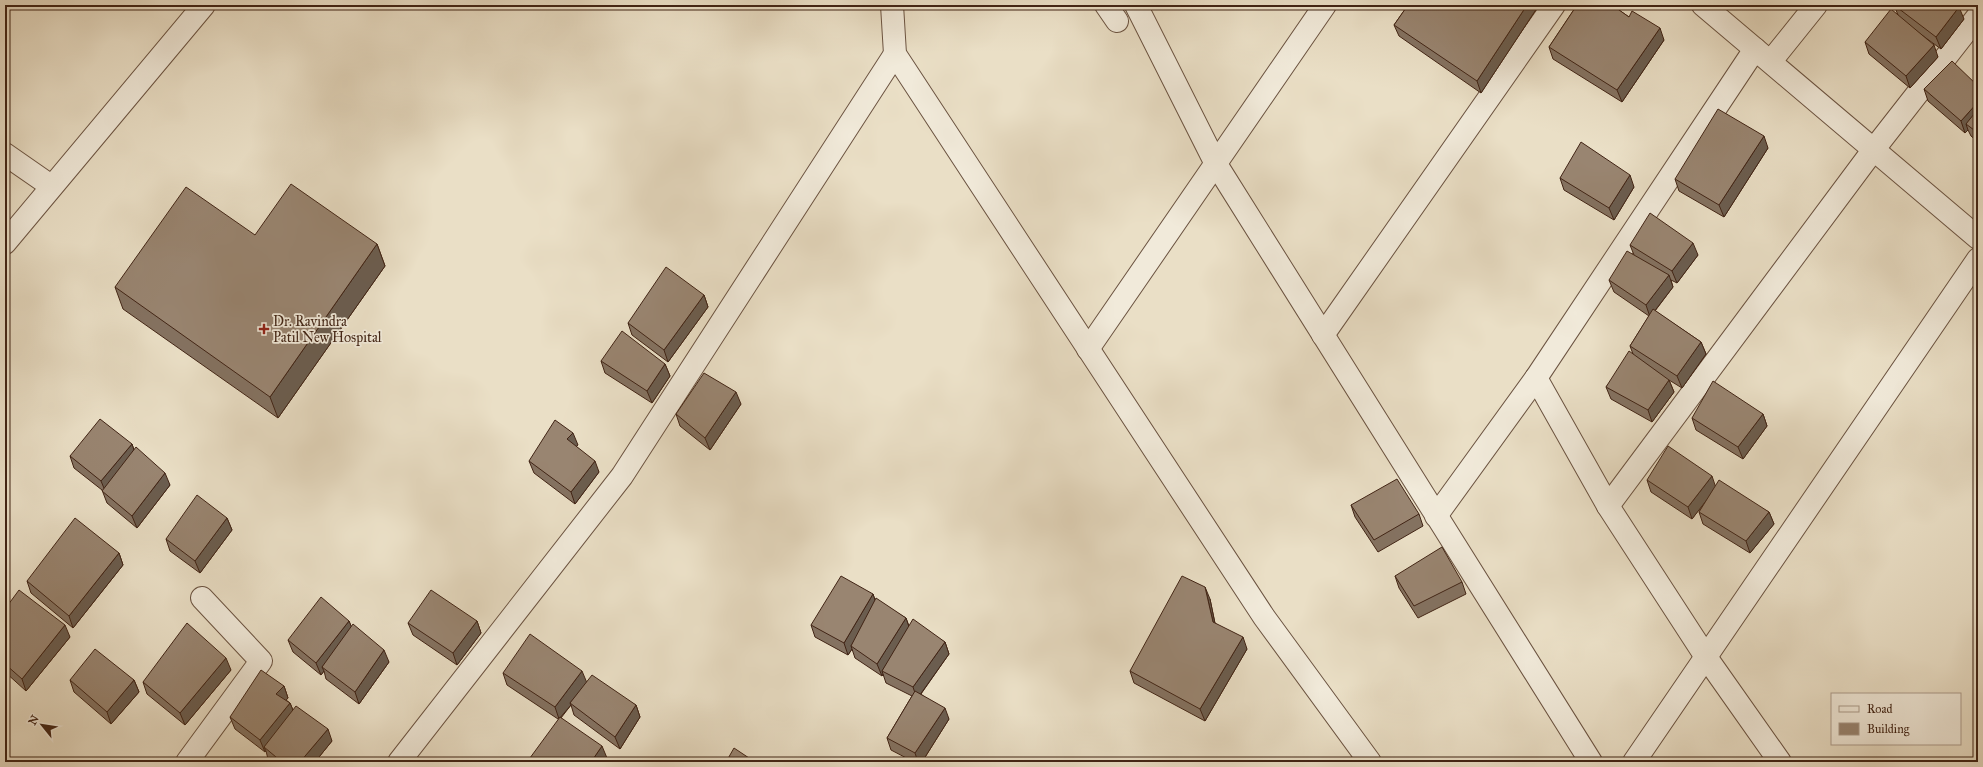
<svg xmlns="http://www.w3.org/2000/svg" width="1983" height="767" viewBox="0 0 1983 767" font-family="'IM FELL Great Primer',serif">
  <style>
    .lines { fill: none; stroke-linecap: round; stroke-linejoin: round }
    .street-casing { stroke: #6b5341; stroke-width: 24 }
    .street { stroke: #f1eada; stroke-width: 22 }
    .wall { fill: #847261; stroke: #412415 }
    .shaded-wall { fill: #6b5d4f; stroke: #412415 }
    .building { fill: #998571; stroke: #412415 }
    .poi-dot { fill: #8f2418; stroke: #f1eada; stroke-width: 1.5 }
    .labels { text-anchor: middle; stroke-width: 3.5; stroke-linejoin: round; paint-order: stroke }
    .poi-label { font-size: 14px; fill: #412415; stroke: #f1eada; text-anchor: start }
  </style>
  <rect width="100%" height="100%" fill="#eadfc6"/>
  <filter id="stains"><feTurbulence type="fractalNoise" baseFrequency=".005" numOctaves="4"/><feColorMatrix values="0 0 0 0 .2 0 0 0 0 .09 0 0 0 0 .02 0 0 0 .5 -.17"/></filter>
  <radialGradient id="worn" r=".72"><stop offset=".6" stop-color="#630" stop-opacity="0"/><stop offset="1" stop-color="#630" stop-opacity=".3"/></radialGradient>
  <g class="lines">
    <g class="street-casing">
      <g id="street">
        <path d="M892,5L895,54L1264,617L1370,762"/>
        <path d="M1106,5L1117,21"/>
        <path d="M1136,5L1216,164L1591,762"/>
        <path d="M1703,5L1978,238"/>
        <path d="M1771,61L1816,5"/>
        <path d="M5,154L51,186"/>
        <path d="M5,243L204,5"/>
        <path d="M1323,335L1554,5"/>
        <path d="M1088,349L1325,5"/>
        <path d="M1536,378L1608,506L1706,657L1780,762"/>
        <path d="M1608,506L1874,149L1978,16"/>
        <path d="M1436,516L1536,378L1755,49"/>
        <path d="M187,762L261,661L202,598"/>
        <path d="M399,762L622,476L895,54"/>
        <path d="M1634,762L1978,259"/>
      </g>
    </g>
    <use href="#street" class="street"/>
  </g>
  <g class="wall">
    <path d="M1408,5H1539L1481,93L1399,36L1394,25Z"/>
    <path d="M1577,5H1617L1616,8L1629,17L1664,40L1622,102L1553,59L1549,47Z"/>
    <path d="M1894,5L1964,19L1941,49L1915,30L1938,57L1910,88L1869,54L1865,42L1898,15Z"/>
    <path d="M1978,86V142L1971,136L1968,130L1965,133L1928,101L1924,89Z"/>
    <path d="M1768,148L1724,217L1679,191L1675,179Z"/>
    <path d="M1560,178L1634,187L1614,220L1564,190Z"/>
    <path d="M255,235L377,244L385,266L278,418L123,309L115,287Z"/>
    <path d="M1630,245L1698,255L1677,283L1671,280L1673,287L1655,311L1701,342L1706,354L1682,388L1669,380L1674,392L1652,422L1611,399L1606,387L1633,354L1630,346L1649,316L1614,292L1609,280L1634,255Z"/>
    <path d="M704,295L708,307L668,362L632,335L628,323Z"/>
    <path d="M601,361L665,364L670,376L652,403L605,373Z"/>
    <path d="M741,404L710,450L680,426L676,414Z"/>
    <path d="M1763,414L1767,426L1743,459L1696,430L1692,418Z"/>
    <path d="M132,444L134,450L170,485L137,528L107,503L102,490L74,468L70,456Z"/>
    <path d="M578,445L576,446L599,472L575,504L534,473L529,461Z"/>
    <path d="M1647,480L1715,486L1769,512L1774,524L1750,553L1703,524L1699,512L1706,500L1692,519L1651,492Z"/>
    <path d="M1351,505L1419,514L1423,526L1378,552L1355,517Z"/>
    <path d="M227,518L232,530L200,573L170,551L166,539Z"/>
    <path d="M119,553L123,565L73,628L31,593L27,581Z"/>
    <path d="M1395,576L1462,582L1466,594L1418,618L1399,588Z"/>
    <path d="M873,594L875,600L906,618L909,626L945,642L949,654L921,694L949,719L922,762H914L891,750L887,738L912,696L886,683L883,674L882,676L855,658L852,649L848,655L815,637L811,625Z"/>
    <path d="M1210,599L1215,623L1247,649L1205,721L1134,683L1130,671Z"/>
    <path d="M5,609L70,637L26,691L5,672Z"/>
    <path d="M349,621L351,626L389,662L359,704L326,679L324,671L321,675L293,652L288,640Z"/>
    <path d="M477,621L481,633L457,665L413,635L408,623Z"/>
    <path d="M231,670L185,725L147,694L143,682Z"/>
    <path d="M503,673L586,682L636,705L640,717L620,749L574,715L571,705L561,718L607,758L558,719L507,685Z"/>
    <path d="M70,680H134L139,692L111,724L74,692Z"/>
    <path d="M284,686L288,698L286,700L290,703L293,710L332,741L315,762H272L268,759L266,751L265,752L235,729L230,717Z"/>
  </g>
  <g class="shaded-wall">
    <path d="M1527,5H1539L1481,93L1477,81Z"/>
    <path d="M1609,5H1617L1612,14Z"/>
    <path d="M1959,7L1964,19L1941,49L1936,37Z"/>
    <path d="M1660,28L1664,40L1622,102L1617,90Z"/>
    <path d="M1934,45L1938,57L1910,88L1906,76Z"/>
    <path d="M1978,102V119L1966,124L1968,130L1965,133L1961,121Z"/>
    <path d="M1764,136L1768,148L1724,217L1719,205Z"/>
    <path d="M1630,175L1634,187L1614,220L1609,208Z"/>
    <path d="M1693,243L1698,255L1677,283L1672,271Z"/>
    <path d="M377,244L385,266L278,418L270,397Z"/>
    <path d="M1669,275L1673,287L1650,317L1646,305Z"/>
    <path d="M704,295L708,307L668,362L664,350Z"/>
    <path d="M1701,342L1706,354L1682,388L1677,376Z"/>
    <path d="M665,364L670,376L652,403L647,391Z"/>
    <path d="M1669,380L1674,392L1652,422L1648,410Z"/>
    <path d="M736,392L741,404L710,450L705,438Z"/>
    <path d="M1763,414L1767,426L1743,459L1738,447Z"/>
    <path d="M573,433L578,445L571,451L567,439Z"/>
    <path d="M132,444L136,456L106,493L101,481Z"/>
    <path d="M595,461L599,472L575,504L571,492Z"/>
    <path d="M165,473L170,485L137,528L132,516Z"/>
    <path d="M1712,476L1716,488L1692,519L1688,507Z"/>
    <path d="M1769,512L1774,524L1750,553L1746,541Z"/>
    <path d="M227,518L232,530L200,573L195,561Z"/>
    <path d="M119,553L123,565L73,628L69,616Z"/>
    <path d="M1205,587L1210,599L1217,634L1213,622Z"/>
    <path d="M873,594L877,606L851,646L852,649L848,655L844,643Z"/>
    <path d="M906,618L910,630L882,671L883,674L882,676L877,664Z"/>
    <path d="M349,621L354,633L322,667L324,671L321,675L316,663Z"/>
    <path d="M477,621L481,633L457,665L453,653Z"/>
    <path d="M65,625L70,637L26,691L22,679Z"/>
    <path d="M1243,637L1247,649L1205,721L1200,709Z"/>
    <path d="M945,642L949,654L917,699L913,687Z"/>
    <path d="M384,650L389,662L359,704L355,692Z"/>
    <path d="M226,658L231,670L185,725L180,713Z"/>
    <path d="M582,671L587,683L570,703L571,705L559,719L555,707Z"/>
    <path d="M134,680L139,692L111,724L107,712Z"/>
    <path d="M284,686L288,698L281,706L276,694Z"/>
    <path d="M290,703L295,715L264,747L266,751L265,752L260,740Z"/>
    <path d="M636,705L640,717L620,749L615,737Z"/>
    <path d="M945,708L949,719L922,762H918L915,753Z"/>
    <path d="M328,729L332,741L315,762H300Z"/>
    <path d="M602,746L607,758L604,762H591Z"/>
  </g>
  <g class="building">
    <path d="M1408,5H1527L1477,81L1394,25Z"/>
    <path d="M1577,5H1612L1629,17L1632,11L1660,28L1617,90L1549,47Z"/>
    <path d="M1894,5H1957L1959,7L1936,37Z"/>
    <path d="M1891,9L1934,45L1906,76L1865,42Z"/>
    <path d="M1952,61L1978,86V102L1961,121L1924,89Z"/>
    <path d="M1718,109L1764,136L1719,205L1675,179Z"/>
    <path d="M1978,109V133L1966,124Z"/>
    <path d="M1581,142L1630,175L1609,208L1560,178Z"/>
    <path d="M291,184L377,244L270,397L115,287L186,187L255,235Z"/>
    <path d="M1650,213L1693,243L1672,271L1630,245Z"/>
    <path d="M1627,251L1669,275L1646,305L1609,280Z"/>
    <path d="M666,267L704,295L664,350L628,323Z"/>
    <path d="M1653,309L1701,342L1677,376L1630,346Z"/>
    <path d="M622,331L665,364L647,391L601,361Z"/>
    <path d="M1629,351L1669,380L1648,410L1606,387Z"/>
    <path d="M704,373L736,392L705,438L676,414Z"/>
    <path d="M1713,381L1763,414L1738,447L1692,418Z"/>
    <path d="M100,419L132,444L101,481L70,456Z"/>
    <path d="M555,420L573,433L567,439L595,461L571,492L529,461Z"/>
    <path d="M1668,446L1712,476L1688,507L1647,480Z"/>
    <path d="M136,447L165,473L132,516L102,491Z"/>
    <path d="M1397,479L1419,514L1374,540L1351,505Z"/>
    <path d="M1719,480L1769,512L1746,541L1699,512Z"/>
    <path d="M197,495L227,518L195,561L166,539Z"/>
    <path d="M75,518L119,553L69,616L27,581Z"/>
    <path d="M1442,547L1462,582L1414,606L1395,576Z"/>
    <path d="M841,576L873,594L844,643L811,625Z"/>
    <path d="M1182,576L1205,587L1213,622L1243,637L1200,709L1130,671Z"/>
    <path d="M19,590L65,625L22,679L5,664V609Z"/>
    <path d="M431,590L477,621L453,653L408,623Z"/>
    <path d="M321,597L349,621L316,663L288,640Z"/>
    <path d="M876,598L906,618L877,664L851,646Z"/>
    <path d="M913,619L945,642L913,687L882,671Z"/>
    <path d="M187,623L226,658L180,713L143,682Z"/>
    <path d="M353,624L384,650L355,692L322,667Z"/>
    <path d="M530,634L582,671L555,707L503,673Z"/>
    <path d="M95,649L134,680L107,712L70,680Z"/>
    <path d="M261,670L284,686L276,694L290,703L260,740L230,717Z"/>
    <path d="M592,675L636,705L615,737L570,703Z"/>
    <path d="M915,691L945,708L915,753L887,738Z"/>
    <path d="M296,706L328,729L300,762H282L264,747Z"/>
    <path d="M560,717L602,746L591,762H527Z"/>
    <path d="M734,748L755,762H726Z"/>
  </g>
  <path class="poi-dot" d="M262 323h4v4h4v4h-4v4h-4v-4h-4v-4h4z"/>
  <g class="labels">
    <g class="poi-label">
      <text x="273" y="326">Dr. Ravindra<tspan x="273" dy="16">Patil New Hospital</tspan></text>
    </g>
  </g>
  <rect width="1983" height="767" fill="none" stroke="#eadfc6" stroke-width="20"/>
  <rect x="6" y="6" width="1971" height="755" fill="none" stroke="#412415" stroke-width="2"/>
  <rect x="10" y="10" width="1963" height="747" fill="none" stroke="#412415"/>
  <rect x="1831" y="693" width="130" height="52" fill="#f1eada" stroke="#ab9b8b"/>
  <rect x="1839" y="706" width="20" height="6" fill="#f1eada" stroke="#ab9b8b"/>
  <text x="1867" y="713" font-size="12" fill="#412415">Road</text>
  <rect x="1839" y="723" width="20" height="12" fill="#998571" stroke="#ab9b8b"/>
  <text x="1867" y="733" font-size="12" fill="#412415">Building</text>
  <g transform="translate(42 725) rotate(300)" stroke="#f1eada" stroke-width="3" paint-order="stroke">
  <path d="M0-3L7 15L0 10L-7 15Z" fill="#412415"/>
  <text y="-6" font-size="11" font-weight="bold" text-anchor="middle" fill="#412415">N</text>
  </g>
  <rect width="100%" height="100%" filter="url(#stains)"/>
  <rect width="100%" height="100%" fill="url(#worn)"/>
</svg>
